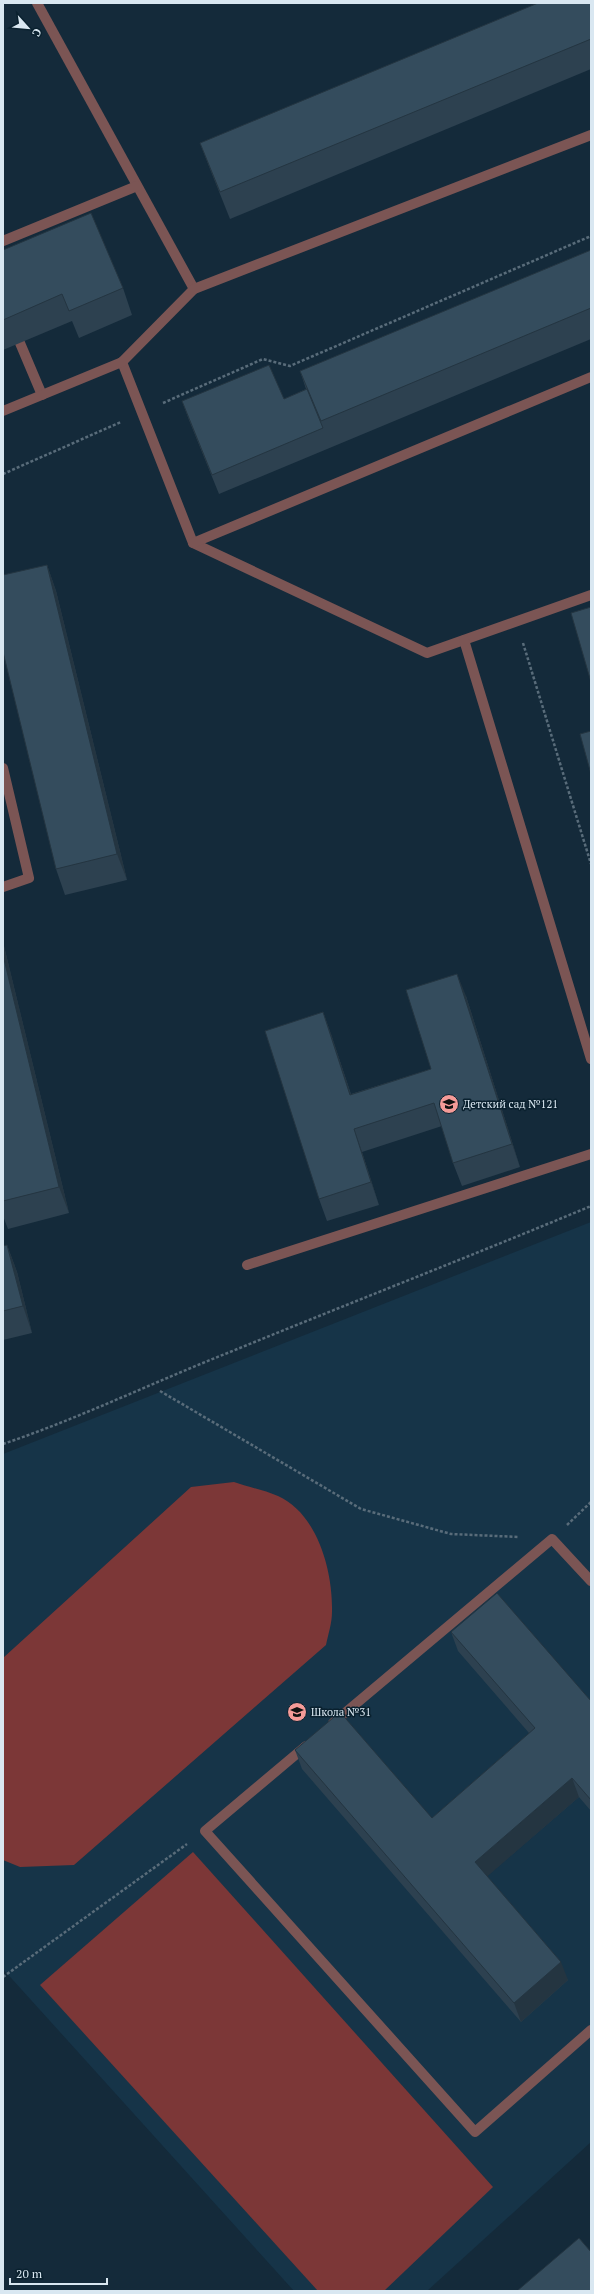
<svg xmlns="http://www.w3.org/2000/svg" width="594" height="2294" viewBox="0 0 594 2294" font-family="'PT Serif',serif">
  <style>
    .built { fill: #163448 }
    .green { fill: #7c3737 }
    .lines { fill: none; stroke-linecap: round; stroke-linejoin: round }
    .path { stroke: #596c7a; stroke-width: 2.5; stroke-dasharray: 3 2; stroke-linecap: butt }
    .lane { stroke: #7b5554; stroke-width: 10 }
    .street { stroke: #7b5554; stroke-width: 10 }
    .wall { fill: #2d4150 }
    .shaded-wall { fill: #243541 }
    .building { fill: #344c5d; stroke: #243541 }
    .labels { text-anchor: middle; stroke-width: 3; stroke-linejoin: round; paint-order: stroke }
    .poi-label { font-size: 11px; fill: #d9e7f1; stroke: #0a212f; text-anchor: start }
  </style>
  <rect width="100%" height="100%" fill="#142a3a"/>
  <path class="built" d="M591,1222V2142L427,2291H294L3,1969V1454Z"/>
  <g class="green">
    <path d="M234,1482C248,1487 264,1490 278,1496C318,1514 333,1572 332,1612C332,1623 328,1635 326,1645L74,1865L20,1867L3,1860V1658L191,1487Z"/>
    <path d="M193,1852L493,2187L384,2291H318L40,1985Z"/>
  </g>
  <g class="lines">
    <g class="path">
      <path d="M163,403L263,359L290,366L591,236"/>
      <path d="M3,474L121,422"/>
      <path d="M523,643L591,864"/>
      <path d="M160,1391L361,1509L451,1534L519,1537"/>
      <path d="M3,1444C80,1418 154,1382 230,1352C350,1303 471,1256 591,1206"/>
      <path d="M567,1525L591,1502"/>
      <path d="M3,1977L187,1844"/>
    </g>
    <g class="lane">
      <path d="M37,3L194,289"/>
      <path d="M3,241L137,186"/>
      <path d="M20,343L42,395"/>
      <path d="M122,362L193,543L427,653L591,595"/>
      <path d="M3,411L122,362L194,289L591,135"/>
      <path d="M193,543L591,377"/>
      <path d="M3,768L29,878L3,887"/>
      <path d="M333,1723L552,1539L591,1581"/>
      <path d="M306,1746L205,1831L475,2132L591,2030"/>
    </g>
    <g class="street">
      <path d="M464,640L591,1059"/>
      <path d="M247,1265L591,1154"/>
    </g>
  </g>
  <g class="wall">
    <path d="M591,3V69L230,219L210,169L200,143Z"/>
    <path d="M3,250L123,288L132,315L79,338L72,321L3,350Z"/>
    <path d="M591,250V339L219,494L189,420L182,401L284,399L306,389L300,371Z"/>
    <path d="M47,565L56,591L127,880L65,895L56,869Z"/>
    <path d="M3,942L69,1213L8,1229L3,1216Z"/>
    <path d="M466,996L520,1167L462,1186L453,1163L442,1126L362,1152L379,1205L327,1221L319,1199L323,1012L331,1034L351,1094L431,1069Z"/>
    <path d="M7,1245L17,1272L32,1333L3,1340V1246Z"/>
    <path d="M451,1632L591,1701V1811L579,1797L487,1876L568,1980L521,2022L302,1769L295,1750L432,1818L529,1733L458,1651Z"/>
  </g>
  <g class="shaded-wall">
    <path d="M47,565L56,591L127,880L117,854Z"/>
    <path d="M3,942L69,1213L59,1187L3,955Z"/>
    <path d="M457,974L466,996L520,1167L512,1144Z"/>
    <path d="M323,1012L331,1034L358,1117L350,1095Z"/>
    <path d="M354,1129L362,1152L379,1205L371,1182Z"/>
    <path d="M7,1245L17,1272L32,1333L23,1306Z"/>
    <path d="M572,1778L579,1797L482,1881L475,1862Z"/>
    <path d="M561,1962L568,1980L521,2022L514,2003Z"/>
  </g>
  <g class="building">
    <path d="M538,3H591V39L220,192L200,143Z"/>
    <path d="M91,213L123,288L69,311L62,294L3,320V250Z"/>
    <path d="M591,250V308L321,421L300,371Z"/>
    <path d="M269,365L284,399L307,389L323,428L212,475L182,401Z"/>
    <path d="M47,565L117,854L56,869L3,652V575Z"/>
    <path d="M591,607V682L571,613Z"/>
    <path d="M591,731V774L580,734Z"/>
    <path d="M3,955L59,1187L3,1201Z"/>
    <path d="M457,974L512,1144L453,1163L434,1103L354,1129L371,1182L319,1199L265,1031L323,1012L350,1095L431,1069L406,990Z"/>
    <path d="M7,1245L23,1306L3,1311V1246Z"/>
    <path d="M497,1593L591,1701V1800L572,1778L475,1862L561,1962L514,2003L295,1750L340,1712L432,1818L535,1728L451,1632Z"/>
    <path d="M579,2238L591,2252V2291H517Z"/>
  </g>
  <defs>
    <g id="school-disc" transform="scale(1)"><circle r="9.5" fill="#f59b98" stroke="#0a212f"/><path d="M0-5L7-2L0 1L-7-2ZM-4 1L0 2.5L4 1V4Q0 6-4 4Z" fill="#111"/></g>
  </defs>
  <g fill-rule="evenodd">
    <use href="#school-disc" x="449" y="1104"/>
    <use href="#school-disc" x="297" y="1712"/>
  </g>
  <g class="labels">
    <g class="poi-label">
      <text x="463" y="1108">Детский сад №121</text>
      <text x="311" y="1716">Школа №31</text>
    </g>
  </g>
  <rect width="594" height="2294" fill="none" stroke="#d9e7f1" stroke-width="8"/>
  <g transform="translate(28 28) rotate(117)" stroke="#0a212f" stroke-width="3" paint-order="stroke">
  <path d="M0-3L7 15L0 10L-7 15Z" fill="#d9e7f1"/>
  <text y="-6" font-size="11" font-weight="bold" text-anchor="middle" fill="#d9e7f1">С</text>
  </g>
  <path d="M10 2278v6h97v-6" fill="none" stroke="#d9e7f1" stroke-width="2"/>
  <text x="16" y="2278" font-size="12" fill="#d9e7f1" stroke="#0a212f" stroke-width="3" paint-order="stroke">20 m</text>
</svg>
